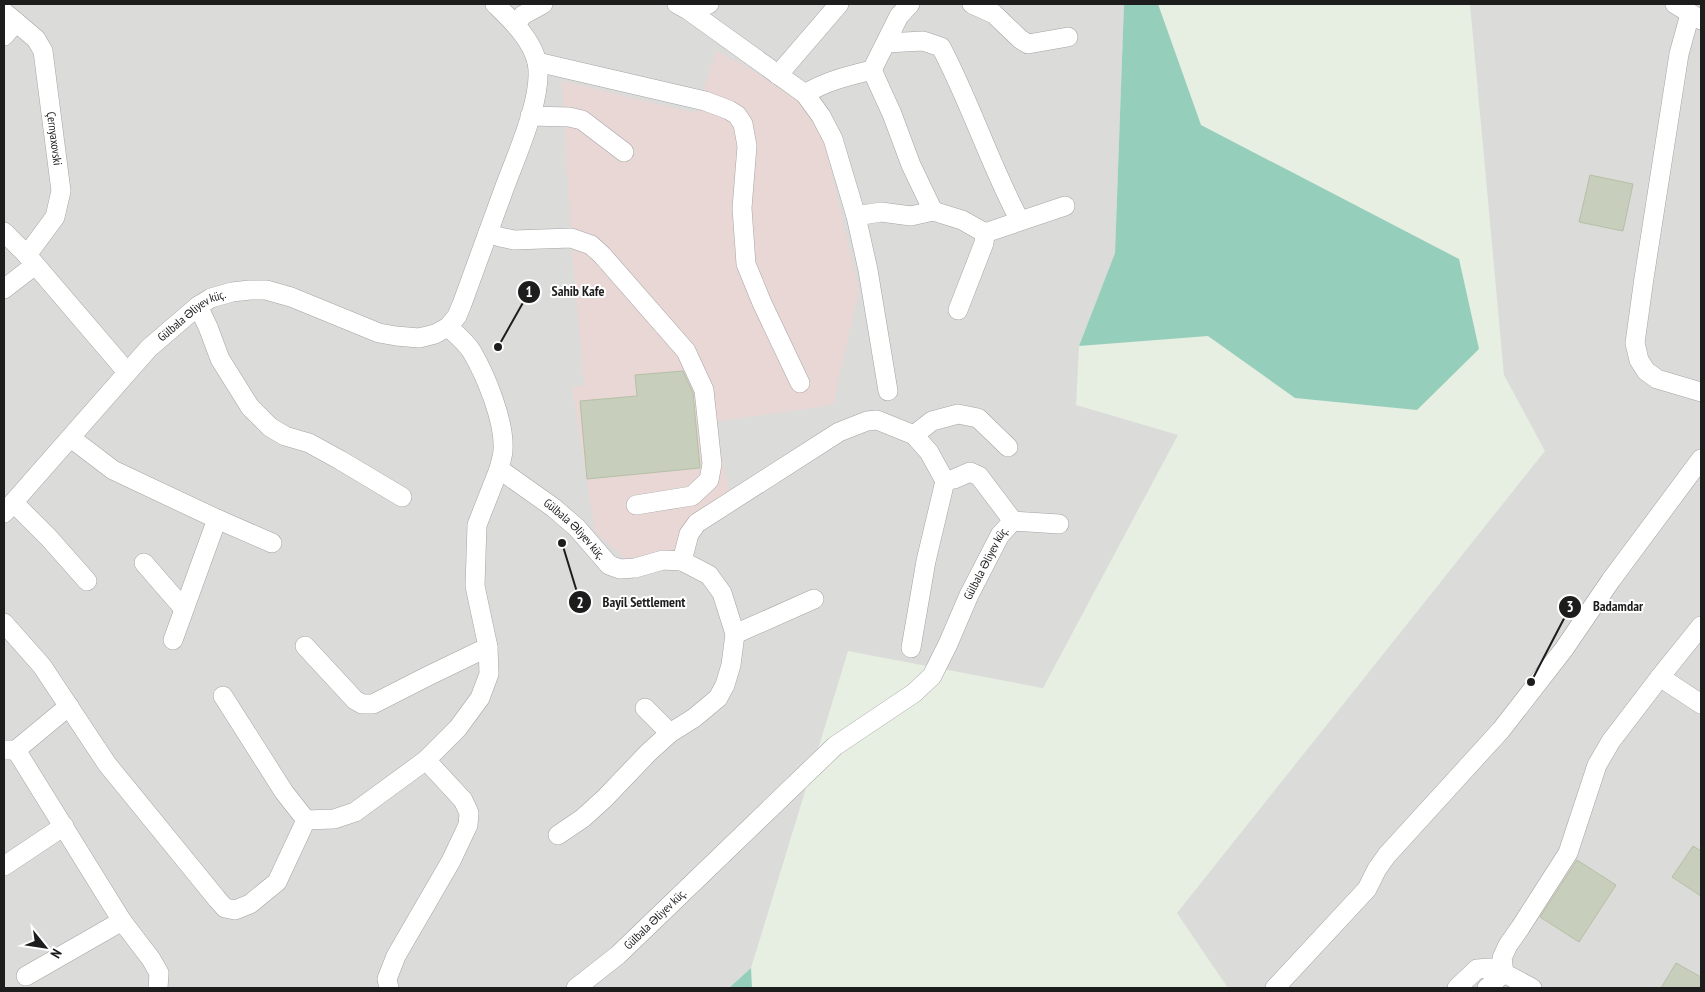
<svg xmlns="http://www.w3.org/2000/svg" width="1705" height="992" viewBox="0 0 1705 992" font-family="'PT Sans Narrow',sans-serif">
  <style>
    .residential { fill: #dbdbda }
    .industrial { fill: #e8d7d4 }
    .forest { fill: #96cebc }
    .building { fill: #c7cebc; stroke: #b5c0a5 }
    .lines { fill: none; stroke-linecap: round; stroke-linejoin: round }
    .minor-casing { stroke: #a4a4a4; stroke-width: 20 }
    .minor { stroke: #fff; stroke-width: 19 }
    .labels { text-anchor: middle; stroke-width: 4; stroke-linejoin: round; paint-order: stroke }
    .street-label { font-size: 12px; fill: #1d1d1d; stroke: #fff }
    .leader { fill: none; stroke: #1d1d1d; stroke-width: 2 }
    .callout-dot { fill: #1d1d1d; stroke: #fff; stroke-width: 2 }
    .mark-label { font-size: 15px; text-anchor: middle; font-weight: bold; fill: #fff }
    .callout-label { font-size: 14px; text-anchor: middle; font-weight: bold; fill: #1d1d1d; stroke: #fff; stroke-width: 4; stroke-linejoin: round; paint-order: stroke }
  </style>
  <rect width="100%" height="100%" fill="#e7eee2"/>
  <g class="residential">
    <path d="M4,4H1124L1115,253L1079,346L1076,405L1178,435L1043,688L848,651L751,968L729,988H4Z"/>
    <path d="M1470,4H1701V988H1228L1177,913L1545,451L1504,375Z"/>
  </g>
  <path class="industrial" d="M716,51L751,69L802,104L823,134L859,291L833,405L714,422L731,500L678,551L625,559L595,531L572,388L584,385L571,238L562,81L696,113Z"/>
  <g class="forest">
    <path d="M1124,4H1158L1201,125L1459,259L1479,349L1417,410L1295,398L1208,336L1079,346L1115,253Z"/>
    <path d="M751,968L752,988H729Z"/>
  </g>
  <g class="building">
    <path d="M1590,175L1633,184L1623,231L1579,222Z"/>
    <path d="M683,371L693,393L700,468L587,479L580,401L637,396L635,375Z"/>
    <path d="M1693,846L1701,851V896L1672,877Z"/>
    <path d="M1577,860L1616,885L1579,942L1540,917Z"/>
    <path d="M1676,963L1701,977V988H1661Z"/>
  </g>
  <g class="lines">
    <g class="minor-casing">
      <g id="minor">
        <path d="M677,4L688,10L805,94L821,116L833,139L856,216L868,270L888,391"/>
        <path d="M972,4L994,14L1020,39L1028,44L1068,37"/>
        <path d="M1675,4L1701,20"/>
        <path d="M688,10L709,4"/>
        <path id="s1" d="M4,12L36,39L43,51L61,191L55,217L27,255"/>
        <path d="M1690,14L1679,54L1644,278L1635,343L1639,360L1646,371L1657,379L1701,392"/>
        <path d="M516,24L523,15L543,4"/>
        <path d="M4,36L16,22"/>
        <path d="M886,43L923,41L941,47C971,104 990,165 1020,221"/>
        <path d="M537,62L705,101L729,110L737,115L743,124L747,146L742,208L746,264L762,303L800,383"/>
        <path d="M872,70L892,114L911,165L933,211"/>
        <path d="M778,75L839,4"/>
        <path d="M805,94C826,81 848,76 872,70L899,16L910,4"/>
        <path d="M530,116L569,117L582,120L624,152"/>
        <path d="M856,216L881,212L911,216L933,211L962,220L985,233L984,243L958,310"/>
        <path d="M4,232L27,255L127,372"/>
        <path d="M488,233L500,237L514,240L571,238L591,245L602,255L686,351L704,390L712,464L709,480L692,496L636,505"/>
        <path d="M985,233L1065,206"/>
        <path d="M4,289L35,265"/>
        <path d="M198,306L208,327L220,359L250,407L270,427L285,436L309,443L340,460L402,497"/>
        <path id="s2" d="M448,327C456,334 466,342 472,352C486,376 505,422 503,450C503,456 500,463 499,469L554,508L577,528L609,565L620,569L635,568L663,560L682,561L689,534L697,523L839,432L867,421L877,420L914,435L929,452L945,481L954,479L970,472L979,476L1013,521"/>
        <path d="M914,435L932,421L958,414L978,418L1008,447"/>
        <path d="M71,438L113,470L217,519L173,640"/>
        <path d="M14,503L49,538L87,581"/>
        <path id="s3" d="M4,513L149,348L198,306L211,298L232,292L250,290H266L291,297L379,333L396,336L419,338L435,334L448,327L457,316L462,304C476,265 490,227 504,189C516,156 544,96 537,62C531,38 511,20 495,4"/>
        <path d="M217,519L272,543"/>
        <path d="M1013,521L1059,524"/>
        <path d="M144,563L184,609"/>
        <path d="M4,623L42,666L107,764L217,899L225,908L235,910L250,904L277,882L306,820L334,819L355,812L426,760L458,728L480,698L489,674L488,647L475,586L477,525L499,469"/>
        <path d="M735,634L814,599"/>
        <path d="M305,646L355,700L362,704H373L428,676L488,647"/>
        <path d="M911,648L926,561L945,481"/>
        <path d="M1660,677L1701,704"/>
        <path d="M223,696L284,792L306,820"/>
        <path d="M645,708L670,733"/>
        <path d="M4,750H16L69,706"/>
        <path d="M16,750L122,921L151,959L159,973L158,988"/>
        <path d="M558,835L583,818L605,798L648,753L670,733L694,718L718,698L725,685L731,665L735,634L722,593L709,575L682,561"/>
        <path d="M4,866L64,826"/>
        <path d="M26,976L122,921"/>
        <path d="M389,988L387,979L396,956L451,861L468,825L469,813L463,800L426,760"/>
        <path id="s4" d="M576,988L618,955L835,746L914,693L932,676L948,644L969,595L1000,535L1013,521"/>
        <path d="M1275,988L1367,889L1377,869L1387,855L1501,730L1564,649L1611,580L1701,459"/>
        <path d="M1457,988L1477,969L1490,968L1504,973"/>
        <path d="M1487,988L1504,973"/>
        <path d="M1532,988L1504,973L1502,958L1508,945L1520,928L1568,853L1597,765L1611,741L1660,677L1701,626"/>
      </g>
    </g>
    <use href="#minor" class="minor"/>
  </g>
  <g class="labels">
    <g class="street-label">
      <text dy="4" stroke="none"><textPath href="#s1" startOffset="144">Çernyaxovski</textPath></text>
      <text dy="4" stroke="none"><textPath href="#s3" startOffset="274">Gülbala Əliyev küç.</textPath></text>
      <text dy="4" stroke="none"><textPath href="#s2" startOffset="255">Gülbala Əliyev küç.</textPath></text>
      <text dy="4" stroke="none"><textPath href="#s4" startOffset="600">Gülbala Əliyev küç.</textPath></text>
      <text dy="4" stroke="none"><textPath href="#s4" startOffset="105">Gülbala Əliyev küç.</textPath></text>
    </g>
  </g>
  <path class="leader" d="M498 347L529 292M562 543L580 602M1531 682L1570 607"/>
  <g class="callout-dot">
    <circle cx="498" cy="347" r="5"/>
    <circle cx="562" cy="543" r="5"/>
    <circle cx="1531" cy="682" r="5"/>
    <circle cx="529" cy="292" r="12"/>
    <circle cx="580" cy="602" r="12"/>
    <circle cx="1570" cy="607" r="12"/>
  </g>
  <g class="mark-label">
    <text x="529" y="297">1</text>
    <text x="580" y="608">2</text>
    <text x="1570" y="612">3</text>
  </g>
  <g class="callout-label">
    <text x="578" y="296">Sahib Kafe</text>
    <text x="644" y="607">Bayil Settlement</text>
    <text x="1618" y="611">Badamdar</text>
  </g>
  <rect width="1705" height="992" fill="none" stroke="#1d1d1d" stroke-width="10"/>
  <g transform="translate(45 947) rotate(120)" stroke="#ffffff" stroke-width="4" paint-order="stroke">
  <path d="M0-4L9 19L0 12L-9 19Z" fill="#1d1d1d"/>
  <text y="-8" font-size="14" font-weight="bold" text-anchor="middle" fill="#1d1d1d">N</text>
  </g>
</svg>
